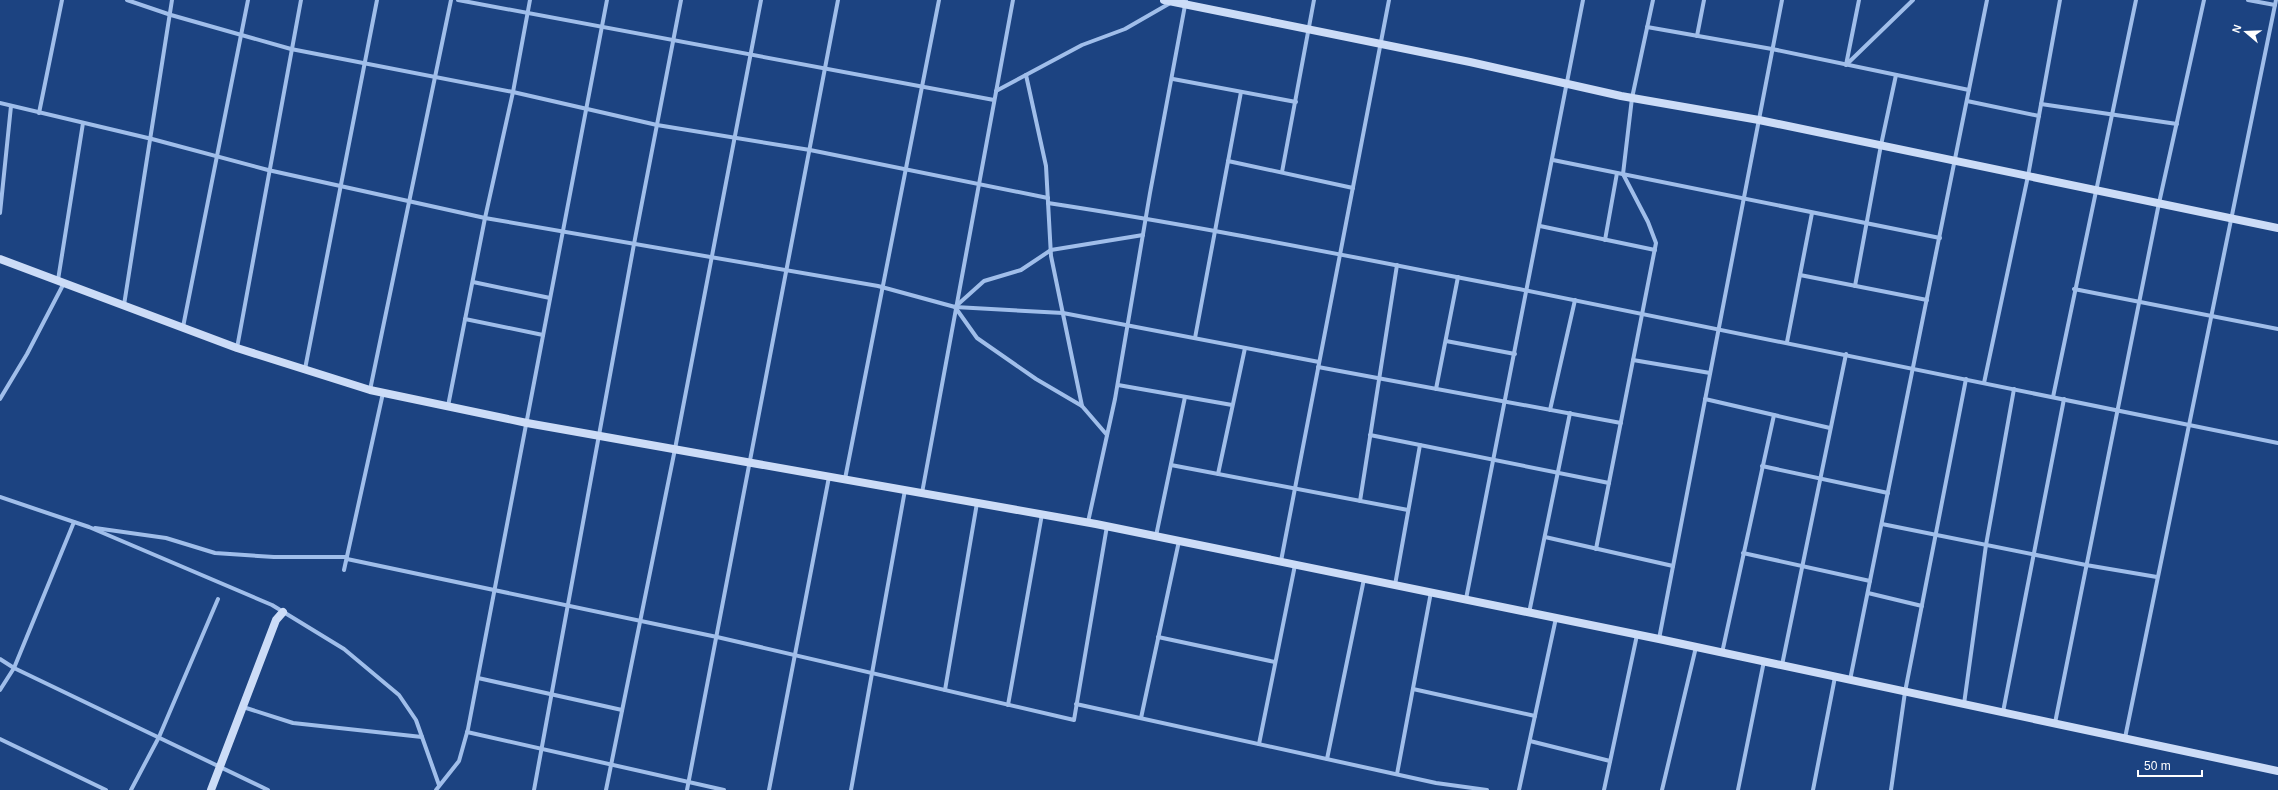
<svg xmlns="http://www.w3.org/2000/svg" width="2278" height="790" viewBox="0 0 2278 790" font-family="Helvetica,sans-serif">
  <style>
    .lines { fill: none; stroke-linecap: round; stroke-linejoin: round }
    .street { stroke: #a0beea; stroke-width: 4 }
    .secondary { stroke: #ccdcf7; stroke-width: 8 }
  </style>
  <rect width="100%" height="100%" fill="#1c4381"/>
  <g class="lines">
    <g class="street">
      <path d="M127,0L171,15L291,49L513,92L657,125L810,150L1048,198"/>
      <path d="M458,0L994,100"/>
      <path d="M1859,0L1846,65L1913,0"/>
      <path d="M2248,0L2275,5"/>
      <path d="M1647,27L1772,49L1969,90"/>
      <path d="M1697,36L1704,0"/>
      <path d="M1026,75L1046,166L1051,256L1082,406L1107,435"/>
      <path d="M1173,79L1296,102"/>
      <path d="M996,91L1082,45L1125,29L1172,2"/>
      <path d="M1967,101L2039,116"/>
      <path d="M0,103L152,139L268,170L485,218L878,286L955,307L1063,313L1319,362"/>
      <path d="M2041,104L2177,124"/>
      <path d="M39,113L62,0"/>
      <path d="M1553,160L1940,238"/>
      <path d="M1228,161L1353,188"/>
      <path d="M1282,172L1314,0"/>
      <path d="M1048,203C1206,227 1362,259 1519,289C1772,339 2025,391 2278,443"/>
      <path d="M0,213L11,106"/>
      <path d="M1540,226L1655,250"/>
      <path d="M1605,240L1617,173"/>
      <path d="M1800,275L1927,300"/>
      <path d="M58,280L83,123"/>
      <path d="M473,282L550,298"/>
      <path d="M1855,286L1881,145L1896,75"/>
      <path d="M2074,289L2278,329"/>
      <path d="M124,305L172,0"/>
      <path d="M465,319L543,335"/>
      <path d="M183,327L248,0"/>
      <path d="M1195,338L1241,92"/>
      <path d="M1446,341L1515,354"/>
      <path d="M1787,342L1812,213"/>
      <path d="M237,348L301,0"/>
      <path d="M1633,360L1710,373"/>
      <path d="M1318,367L1621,423"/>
      <path d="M305,369L377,0"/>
      <path d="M1984,383L2028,176L2060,0"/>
      <path d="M1118,385L1232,405"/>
      <path d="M1436,389L1458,277"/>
      <path d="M370,390L451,0"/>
      <path d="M2053,397L2136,0"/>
      <path d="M0,399L27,354L64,283"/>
      <path d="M1705,399L1830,428"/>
      <path d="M448,406L485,218L513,92L530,0"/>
      <path d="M1082,406L1036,379L977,338L955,307L984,281L1021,270L1051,250L1143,235"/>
      <path d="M1550,410L1575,300"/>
      <path d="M1370,435L1609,483"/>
      <path d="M1171,465L1408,510"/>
      <path d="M1762,466L1888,493"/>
      <path d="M1218,474L1245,348"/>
      <path d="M845,479L939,0"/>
      <path d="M922,493L1013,0"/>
      <path d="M0,497L89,527L272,605L344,649L399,695L416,720L439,785"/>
      <path d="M1360,501L1397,265"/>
      <path d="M1088,522L1115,399L1150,193L1186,0"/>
      <path d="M1882,524L2086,565L2157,577"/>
      <path d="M95,528L166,538L215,553L274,557H347"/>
      <path d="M1156,536L1185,397"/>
      <path d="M1545,537L1673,566"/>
      <path d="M1596,549L1656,243L1648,222L1623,174L1632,98L1653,0"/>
      <path d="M1743,553L1870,581"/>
      <path d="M347,559L717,637L1074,720L1107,526"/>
      <path d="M1281,561L1389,0"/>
      <path d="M344,570L383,393"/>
      <path d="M1395,585L1420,445"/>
      <path d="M1868,593L1922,606"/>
      <path d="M1466,599L1583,0"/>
      <path d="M1529,613L1570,413"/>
      <path d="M1158,637L1275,662"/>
      <path d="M1659,639L1782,0"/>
      <path d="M1722,653L1774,415"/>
      <path d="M0,659L14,668L268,790"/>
      <path d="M1782,665L1846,354"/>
      <path d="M478,678L622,710"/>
      <path d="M1850,680L1987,0"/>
      <path d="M1413,689L1535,716"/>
      <path d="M0,690L14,668L74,522"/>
      <path d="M945,690L977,503"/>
      <path d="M1076,704L1436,783L1487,790"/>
      <path d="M1964,704L1986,545L2014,389"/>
      <path d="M1008,705L1042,514"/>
      <path d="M243,707L293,723L422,737"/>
      <path d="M2003,712L2064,399"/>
      <path d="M1141,718L1179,541"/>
      <path d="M2055,723L2159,203L2204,0"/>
      <path d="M467,732L724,790"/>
      <path d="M2125,738L2276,0"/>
      <path d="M0,739L106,790"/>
      <path d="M1530,741L1610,761"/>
      <path d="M1259,744L1295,565"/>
      <path d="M1327,759L1364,579"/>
      <path d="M1397,774L1431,592"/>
      <path d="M131,790L159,737L218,599"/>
      <path d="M436,790L459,761L468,729L607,0"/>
      <path d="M534,790L634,244L681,0"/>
      <path d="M606,790L675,449L761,0"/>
      <path d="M687,790L838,0"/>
      <path d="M769,790L829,477"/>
      <path d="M851,790L905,490"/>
      <path d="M1519,790L1556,618"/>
      <path d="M1604,790L1637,635"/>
      <path d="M1662,790L1696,647"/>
      <path d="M1738,790L1764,661"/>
      <path d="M1813,790L1835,677"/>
      <path d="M1891,790L1905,692L1966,379"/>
    </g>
    <g class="secondary">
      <path d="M1164,0L1470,62L1621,96L1759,120L2278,228"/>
      <path d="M0,259L237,348L370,390L527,423L1096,524L1659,639L2278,771"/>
      <path d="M211,790L276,620L283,612"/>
    </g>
  </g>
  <g transform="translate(2246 32) rotate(289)" stroke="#1c4381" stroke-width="3" paint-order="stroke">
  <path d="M0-3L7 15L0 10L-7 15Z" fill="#ffffff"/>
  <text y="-6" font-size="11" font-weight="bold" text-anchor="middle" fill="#ffffff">N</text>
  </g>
  <path d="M2138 770v6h64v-6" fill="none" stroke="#ffffff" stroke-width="2"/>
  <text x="2144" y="770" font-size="12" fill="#ffffff" stroke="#1c4381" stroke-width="3" paint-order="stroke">50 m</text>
</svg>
